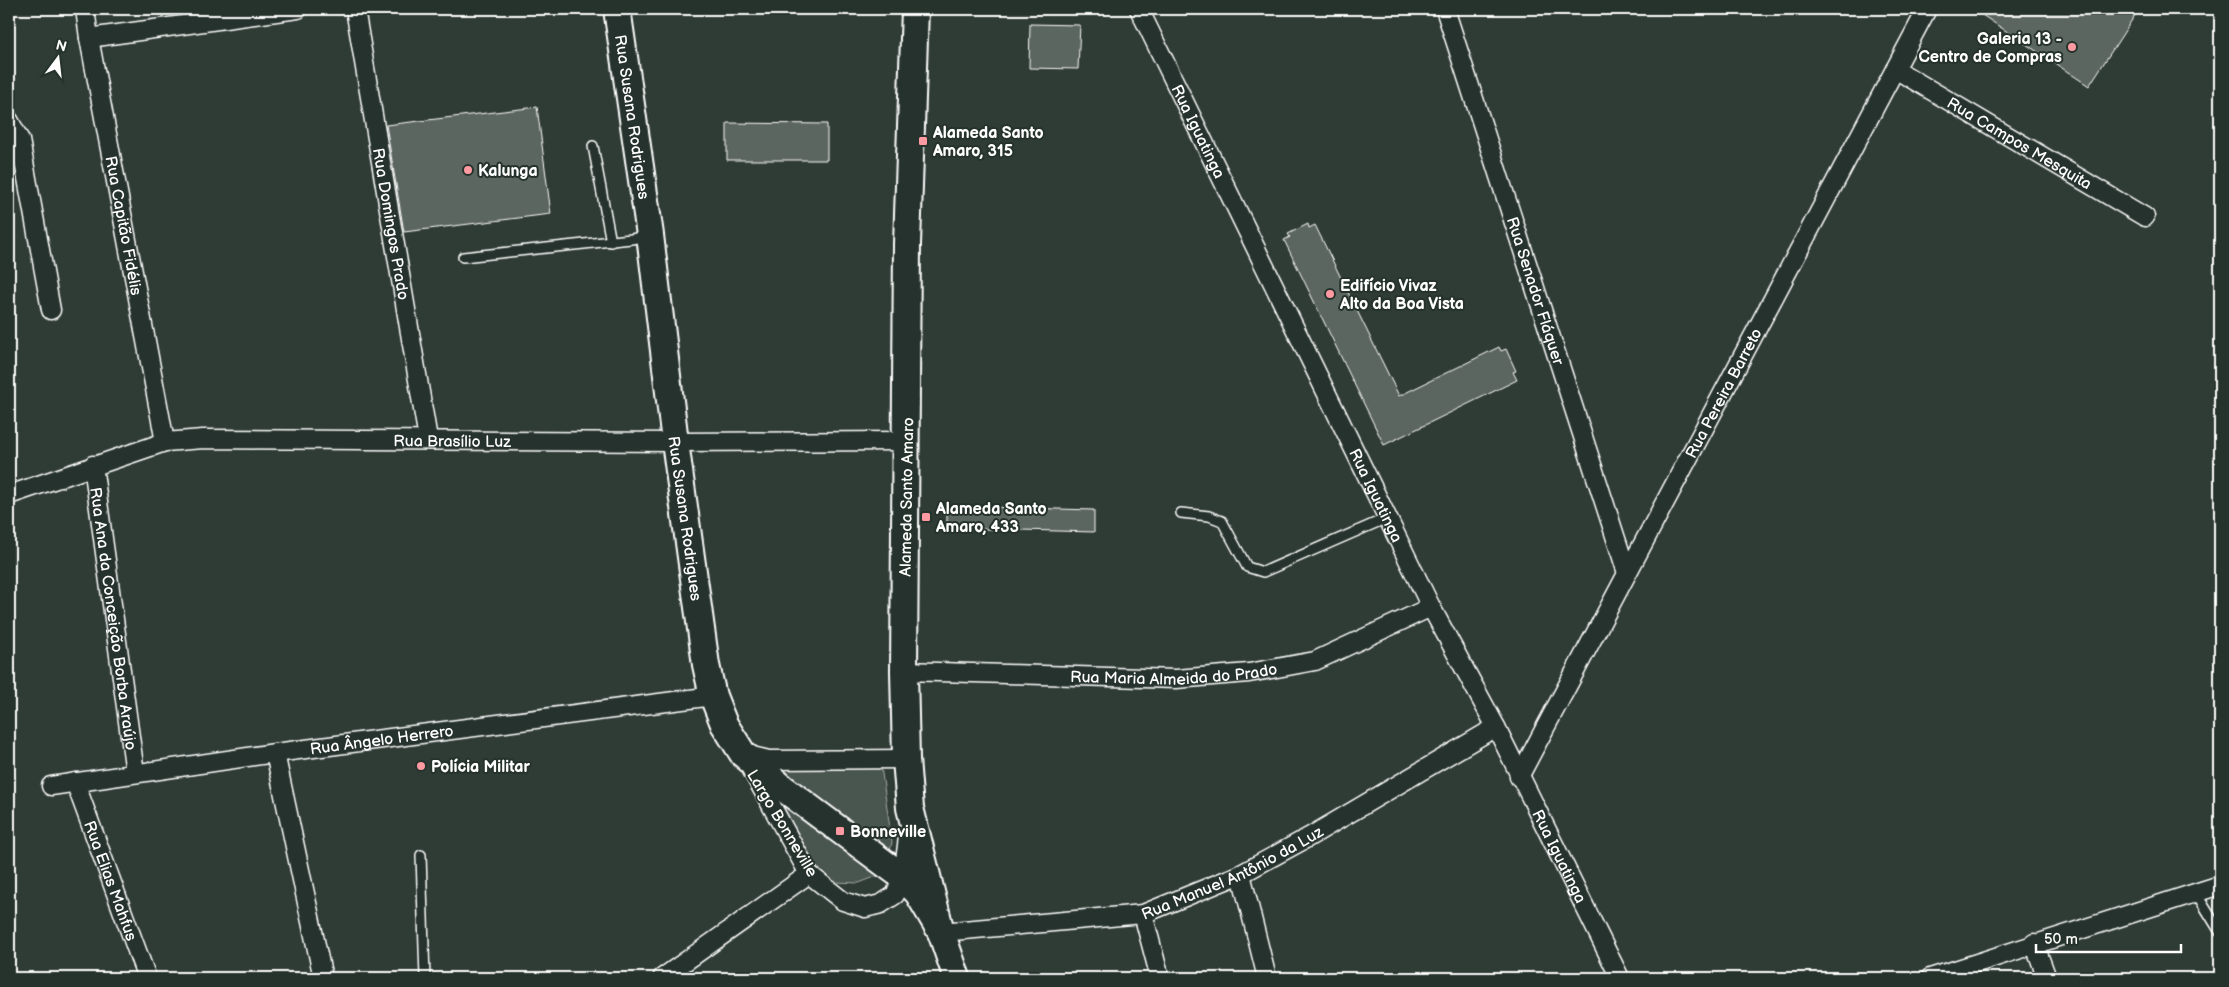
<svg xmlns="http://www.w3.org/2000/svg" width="2229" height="987" viewBox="0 0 2229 987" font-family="'Balsamiq Sans',sans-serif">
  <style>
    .green { fill: #4a544f; stroke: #a4aaa7 }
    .building { fill: #5b6661; stroke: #fff }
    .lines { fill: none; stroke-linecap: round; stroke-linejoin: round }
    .lane-casing { stroke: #fff; stroke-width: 12 }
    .street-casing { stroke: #fff; stroke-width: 21 }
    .primary-casing { stroke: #fff; stroke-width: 30 }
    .lane { stroke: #26332d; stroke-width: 9 }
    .street { stroke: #26332d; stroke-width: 18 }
    .primary { stroke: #26332d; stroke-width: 26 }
    .poi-dot { fill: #ff9aa2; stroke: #26332d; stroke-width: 2 }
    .labels { text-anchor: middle; stroke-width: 4; stroke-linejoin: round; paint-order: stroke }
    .poi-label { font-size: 16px; font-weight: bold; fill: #fff; stroke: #26332d; text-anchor: start }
    .street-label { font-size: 16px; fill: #fff; stroke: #26332d }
  </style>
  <rect width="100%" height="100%" fill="#2f3b35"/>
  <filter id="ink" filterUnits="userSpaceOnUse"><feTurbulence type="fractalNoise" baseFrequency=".02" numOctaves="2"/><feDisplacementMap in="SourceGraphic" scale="10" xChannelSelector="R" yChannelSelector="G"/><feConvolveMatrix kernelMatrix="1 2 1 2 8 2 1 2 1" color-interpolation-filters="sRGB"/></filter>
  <g filter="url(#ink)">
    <path class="green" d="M880,760L892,842L888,861L880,875L859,883L835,882L809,868L754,764Z"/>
    <g class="building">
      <path d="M1973,9H2139L2089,86Z"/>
      <path d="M1030,24L1080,25L1078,69L1029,68Z"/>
      <path d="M537,107L551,214L404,232L386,125Z"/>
      <path d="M727,123L827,124V160H727Z"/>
      <path d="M1308,224L1309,228L1315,225L1399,396L1499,347L1501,351L1506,349L1516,371L1513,372L1517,380L1384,445L1284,240L1290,237L1288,234Z"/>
      <path d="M947,506L1094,510V532L947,528Z"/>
    </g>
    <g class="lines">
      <g class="lane-casing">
        <g id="lane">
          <path d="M593,146L611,242"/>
          <path d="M463,257L631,239L648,236"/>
          <path d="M1181,513L1209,516L1222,521L1247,567L1263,572L1387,518"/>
          <path d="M421,855L425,978"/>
          <path d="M2196,893L2220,932"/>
        </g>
      </g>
      <g class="street-casing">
        <g id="street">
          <path id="s1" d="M85,9L89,38L165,442"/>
          <path id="s2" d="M355,9L428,439"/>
          <path id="s3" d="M1139,9L1431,607L1496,727L1620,978"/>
          <path id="s4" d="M1445,9L1627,573"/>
          <path d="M89,38L298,9"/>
          <path id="s5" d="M1895,69L2145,217"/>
          <path d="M9,120L20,140L51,310"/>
          <path id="s6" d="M93,465L135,773"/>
          <path id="s7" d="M9,495L165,442L203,439L675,442L907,441"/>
          <path id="s8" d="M904,671L1176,679L1249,673L1315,661L1431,607"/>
          <path d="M275,753L323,978"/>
          <path d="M748,755L769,760L906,759"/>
          <path d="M749,765L809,874L843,901L865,908L881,904L895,895L903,877L909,829"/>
          <path id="s9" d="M1519,777L1927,9"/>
          <path id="s10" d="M75,782L147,978"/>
          <path id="s11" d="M51,786L275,753L713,696"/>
          <path d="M1241,874L1267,978"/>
          <path d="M1143,914L1160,978"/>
          <path id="s12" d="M941,932L1143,914L1241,874L1309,837L1496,727"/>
          <path d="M2034,943L2047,978"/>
          <path d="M662,978L809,874"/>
          <path d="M1930,978L2220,885"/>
        </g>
      </g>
      <g class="primary-casing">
        <g id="primary">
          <path id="s13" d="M617,9L650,235L675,442L706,665L713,696L724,724L743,754L783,788L903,877L918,893L941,932"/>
          <path d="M915,9L907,244L904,671L906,759L910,808L941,932L957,978"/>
        </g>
      </g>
      <use href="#lane" class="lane"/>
      <use href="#street" class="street"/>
      <use href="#primary" class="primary"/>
    </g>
  </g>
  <g class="poi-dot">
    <circle cx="2072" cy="47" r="5"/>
    <rect x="918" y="136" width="10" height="10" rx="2.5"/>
    <circle cx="468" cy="170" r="5"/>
    <circle cx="1330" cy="294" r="5"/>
    <rect x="921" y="512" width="10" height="10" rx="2.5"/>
    <circle cx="421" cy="766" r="5"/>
    <rect x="835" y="826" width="10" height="10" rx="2.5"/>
  </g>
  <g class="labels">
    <g class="poi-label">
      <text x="2062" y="44" text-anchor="end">Galeria 13 -<tspan x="2062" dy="18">Centro de Compras</tspan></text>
      <text x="933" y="138">Alameda Santo<tspan x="933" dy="18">Amaro, 315</tspan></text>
      <text x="478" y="176">Kalunga</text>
      <text x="1340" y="291">Edifício Vivaz<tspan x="1340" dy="18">Alto da Boa Vista</tspan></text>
      <text x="936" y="514">Alameda Santo<tspan x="936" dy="18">Amaro, 433</tspan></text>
      <text x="431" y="772">Polícia Militar</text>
      <text x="850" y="837">Bonneville</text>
    </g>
    <g class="street-label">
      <text dy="6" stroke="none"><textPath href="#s13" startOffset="109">Rua Susana Rodrigues</textPath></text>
      <text dy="6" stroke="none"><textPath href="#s3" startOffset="136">Rua Iguatinga</textPath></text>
      <text dy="6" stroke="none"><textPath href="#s5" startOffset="145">Rua Campos Mesquita</textPath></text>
      <text dy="6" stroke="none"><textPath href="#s2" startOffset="218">Rua Domingos Prado</textPath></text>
      <text dy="6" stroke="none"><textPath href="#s1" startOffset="220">Rua Capitão Fidélis</textPath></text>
      <text dy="6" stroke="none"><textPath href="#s4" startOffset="296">Rua Senador Fláquer</textPath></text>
      <text dy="6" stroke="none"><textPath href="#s9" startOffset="435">Rua Pereira Barreto</textPath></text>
      <text dy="6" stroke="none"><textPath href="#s7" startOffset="452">Rua Brasílio Luz</textPath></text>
      <text dy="6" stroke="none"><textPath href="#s3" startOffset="541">Rua Iguatinga</textPath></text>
      <text transform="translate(906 497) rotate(-89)" y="6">Alameda Santo Amaro</text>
      <text dy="6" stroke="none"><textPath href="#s13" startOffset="514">Rua Susana Rodrigues</textPath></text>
      <text dy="6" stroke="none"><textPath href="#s6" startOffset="155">Rua Ana da Conceição Borba Araújo</textPath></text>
      <text dy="6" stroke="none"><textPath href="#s8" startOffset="270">Rua Maria Almeida do Prado</textPath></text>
      <text dy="6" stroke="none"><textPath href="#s11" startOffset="334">Rua Ângelo Herrero</textPath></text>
      <text transform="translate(783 823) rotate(59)" y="6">Largo Bonneville</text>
      <text dy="6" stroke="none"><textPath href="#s3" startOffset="946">Rua Iguatinga</textPath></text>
      <text dy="6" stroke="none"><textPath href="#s12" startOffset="301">Rua Manuel Antônio da Luz</textPath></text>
      <text dy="6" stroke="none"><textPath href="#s10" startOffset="105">Rua Elias Mahfus</textPath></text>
    </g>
  </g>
  <rect width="2229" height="987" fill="none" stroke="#26332d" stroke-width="30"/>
  <rect x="15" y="15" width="2199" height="957" fill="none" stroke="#fff" stroke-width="2" filter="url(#ink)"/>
  <g transform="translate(58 58) rotate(15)" stroke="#26332d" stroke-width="4" paint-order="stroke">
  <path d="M0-4L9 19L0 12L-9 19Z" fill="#ffffff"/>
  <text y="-8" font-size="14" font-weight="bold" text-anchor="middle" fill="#ffffff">N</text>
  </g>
  <path d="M2036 944v8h145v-8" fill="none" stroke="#ffffff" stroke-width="2.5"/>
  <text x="2044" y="944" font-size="15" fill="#ffffff" stroke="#26332d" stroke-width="4" paint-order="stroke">50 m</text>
</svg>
